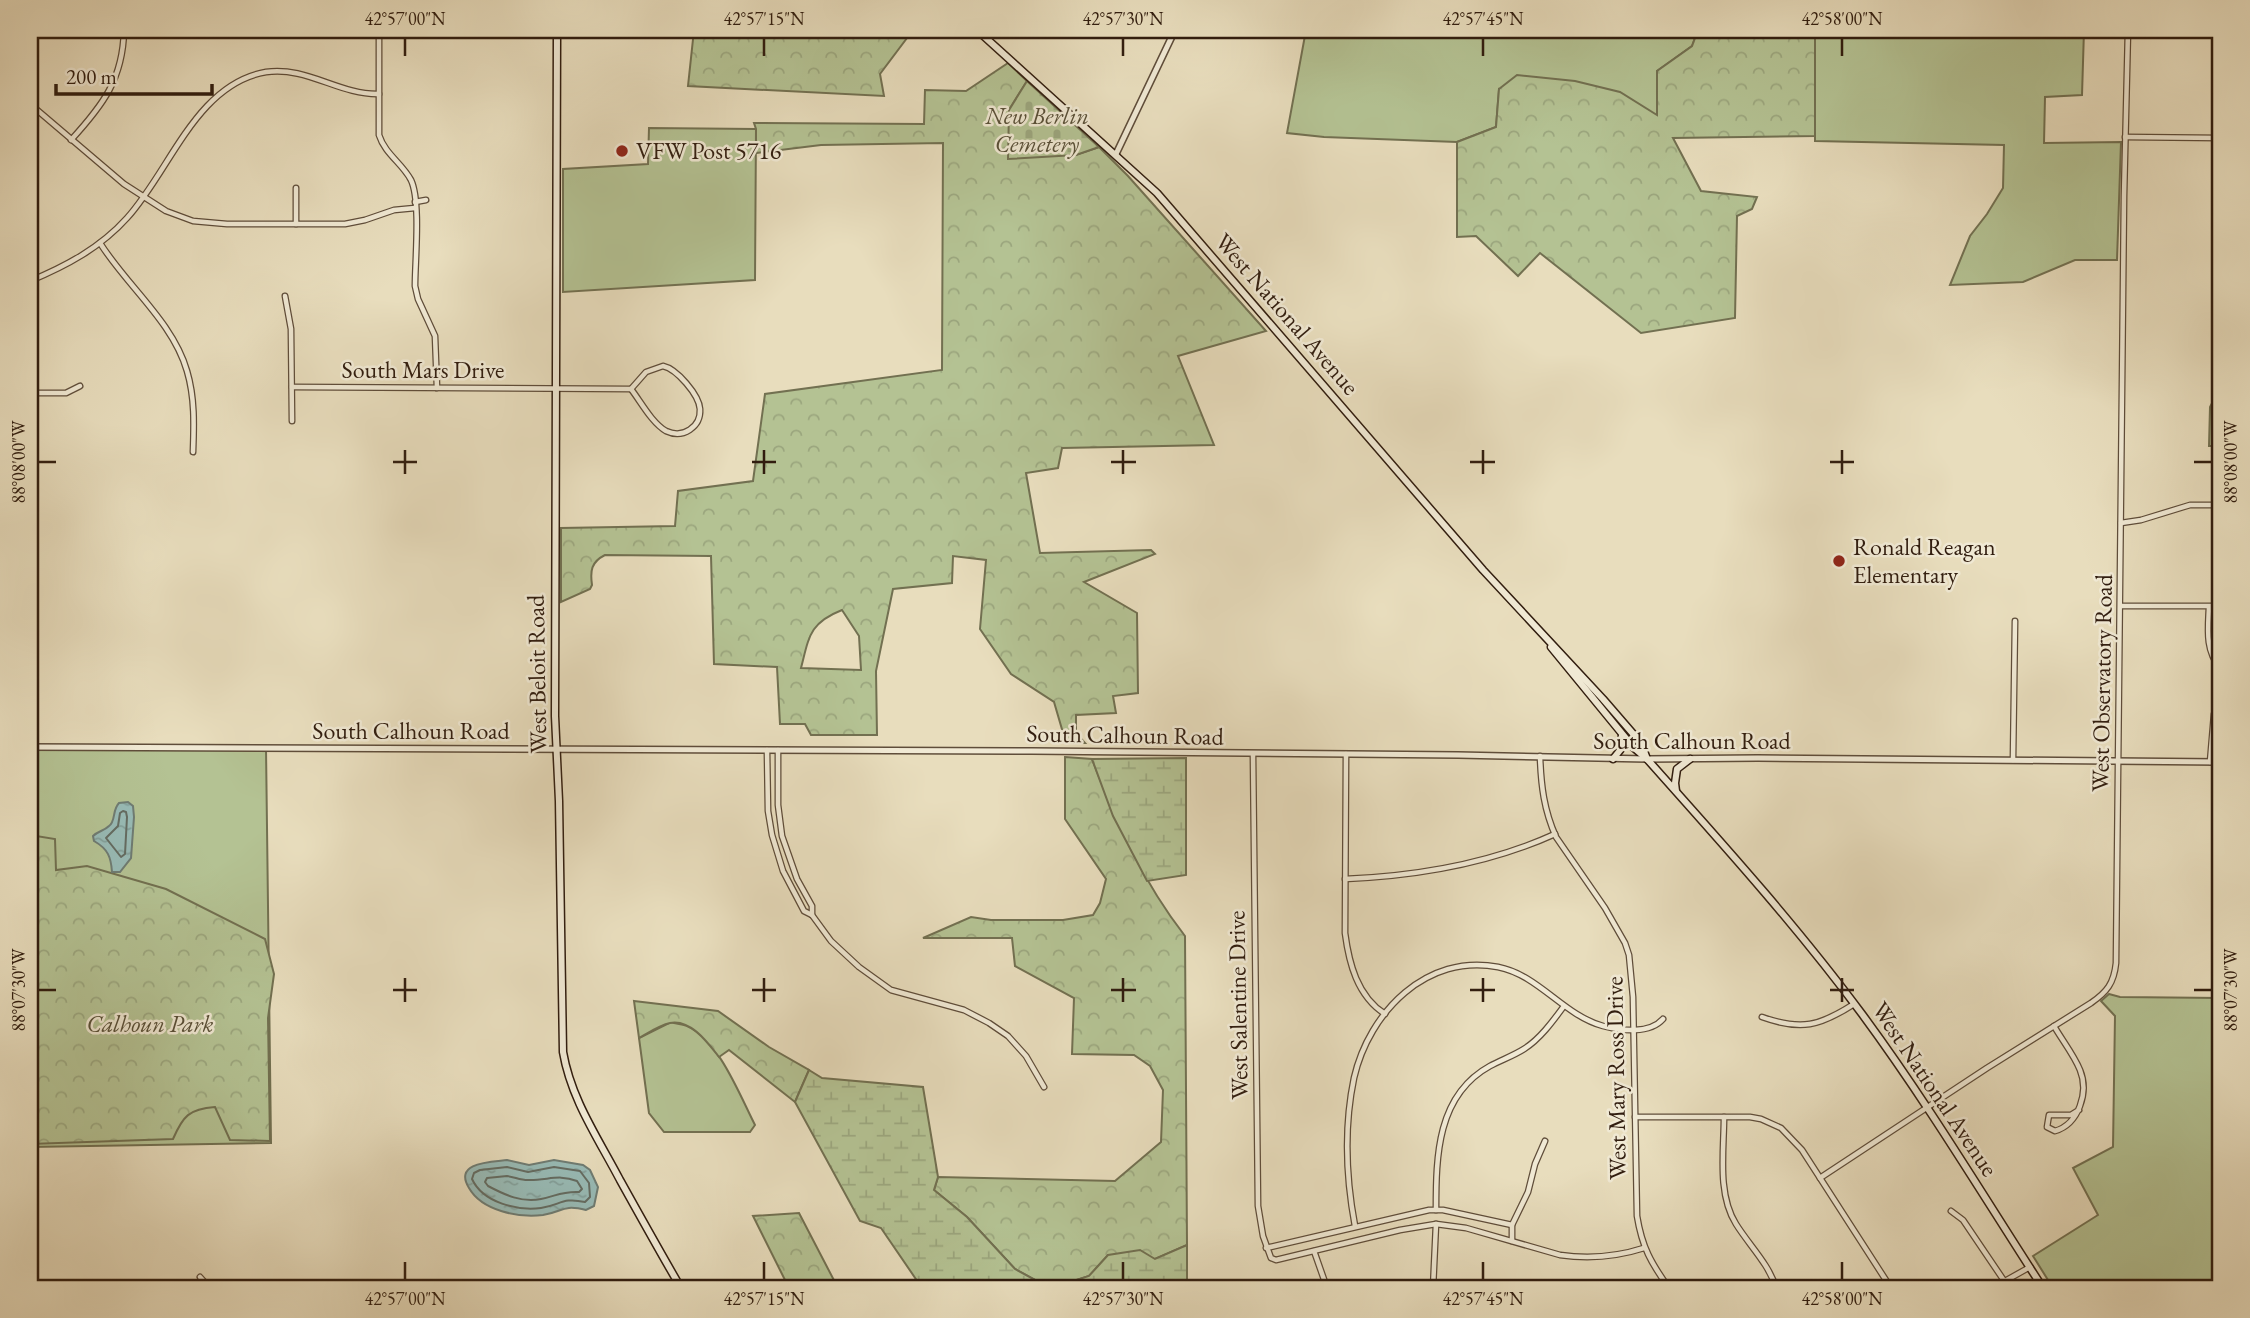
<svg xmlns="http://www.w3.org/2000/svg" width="2250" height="1318" viewBox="0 0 2250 1318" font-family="'EB Garamond',serif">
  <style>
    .green { fill: #b4c293; stroke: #727051; stroke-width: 2 }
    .forest { fill: url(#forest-crowns); stroke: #727051; stroke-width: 2; fill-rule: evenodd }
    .wetland { fill: url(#wetland-marsh); stroke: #727051; stroke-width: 2 }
    .cemetery { fill: url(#cemetery-stones); stroke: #727051; stroke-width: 2 }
    .water { fill: url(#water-ripples); stroke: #6f7c73; stroke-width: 2 }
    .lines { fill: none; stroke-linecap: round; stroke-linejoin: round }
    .shore { stroke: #646c62; stroke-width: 2 }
    .minor-casing { stroke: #5f4d3a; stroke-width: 7 }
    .tertiary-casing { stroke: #5f4d3a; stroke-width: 8 }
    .secondary-casing { stroke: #311d0f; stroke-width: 9 }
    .minor { stroke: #f0e9d4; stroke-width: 4.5 }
    .tertiary { stroke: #f0e9d4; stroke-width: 5 }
    .secondary { stroke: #f0e9d4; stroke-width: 6 }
    .ticks { fill: none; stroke: #311d0f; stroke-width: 2.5 }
    .poi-dot { fill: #8f2418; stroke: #f0e9d4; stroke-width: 2.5 }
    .labels { text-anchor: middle; stroke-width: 5; stroke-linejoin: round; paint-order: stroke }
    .park-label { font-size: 24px; font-style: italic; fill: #584f37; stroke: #f0e9d4 }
    .poi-label { font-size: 24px; fill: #311d0f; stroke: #f0e9d4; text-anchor: start }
    .street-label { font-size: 24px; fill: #311d0f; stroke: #f0e9d4 }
    .neatline { fill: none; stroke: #311d0f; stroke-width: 2.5 }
    .ticks-label { font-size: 18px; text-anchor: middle; fill: #311d0f }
  </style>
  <defs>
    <pattern id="forest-crowns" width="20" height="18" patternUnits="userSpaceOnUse" patternTransform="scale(1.75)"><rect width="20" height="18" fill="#b4c293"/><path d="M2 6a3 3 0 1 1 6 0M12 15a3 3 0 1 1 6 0" fill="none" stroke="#9ba67e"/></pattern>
    <pattern id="wetland-marsh" width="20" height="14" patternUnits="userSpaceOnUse" patternTransform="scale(1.75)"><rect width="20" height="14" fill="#b4c293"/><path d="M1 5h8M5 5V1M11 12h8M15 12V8" fill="none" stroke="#9ba67e"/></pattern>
    <pattern id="cemetery-stones" width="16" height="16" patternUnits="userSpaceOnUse" patternTransform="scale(1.75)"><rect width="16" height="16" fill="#b4c293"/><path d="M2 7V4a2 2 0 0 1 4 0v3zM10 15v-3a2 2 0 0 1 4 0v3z" fill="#9ba67e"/></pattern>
    <pattern id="water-ripples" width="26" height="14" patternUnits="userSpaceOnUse" patternTransform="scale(1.75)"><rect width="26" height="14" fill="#98bbb6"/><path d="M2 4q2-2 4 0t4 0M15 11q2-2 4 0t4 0" fill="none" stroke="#83a09b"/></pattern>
  </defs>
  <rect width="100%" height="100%" fill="#e8ddbd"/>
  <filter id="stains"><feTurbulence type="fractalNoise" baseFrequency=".00286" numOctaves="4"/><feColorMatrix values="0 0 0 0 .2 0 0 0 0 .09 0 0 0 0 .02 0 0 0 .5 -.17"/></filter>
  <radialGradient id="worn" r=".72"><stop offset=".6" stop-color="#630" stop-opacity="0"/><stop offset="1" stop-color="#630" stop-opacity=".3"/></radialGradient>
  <g class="green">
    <path d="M1306,30H1698L1692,46L1657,71V116L1499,89L1496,127L1457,142L1324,137L1287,133Z"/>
    <path d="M1815,30H2084L2082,95L2045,97L2044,143L2121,142L2117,260H2075L2023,282L1950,285L1970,236L1987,214L2003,188L2004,145L1815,141Z"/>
    <path d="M649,128L756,129L755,280L563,292V169L648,164Z"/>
    <path d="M2220,388V446H2209L2210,407Z"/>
    <path d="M30,747L266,748L271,1143L30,1147Z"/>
    <path d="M2109,994L2120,997L2220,998V1288H2053L2033,1256L2098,1215L2073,1168L2113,1147L2115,1016L2101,1001Z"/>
    <path d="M671,1022C676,1024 683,1024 687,1026C719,1040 740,1096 755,1125L750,1132H664L649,1113L639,1038Z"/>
  </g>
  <g class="forest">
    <path d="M694,30H913L880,74L884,96L688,86Z"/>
    <path d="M1698,30H1815V136L1673,138L1701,191L1757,197L1752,209L1737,216L1735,318L1641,333L1540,253L1518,276L1476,236L1457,237V142L1496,127L1499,89L1517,75L1575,81L1620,92L1657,115V71L1692,46Z"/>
    <path d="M1008,63L1027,81L1009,110L1076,155L1099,147L1128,176L1266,331L1178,356L1214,445L1062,448L1058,468L1026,473L1040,553L1151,550L1155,554L1084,582L1137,613L1138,693L1113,696L1116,713L1076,715V733L1085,743H1066L1054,702L1011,674L980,629L986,560L953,556L952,583L893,589L876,671L877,735H811L805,724H780L777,667L714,664L711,556L605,555C591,562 590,571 592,585L590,589L561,602V528L675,526L678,491L753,481L765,394L942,370L943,143L821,145L756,153V129L754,123L924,124L925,90L966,91ZM842,610L859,636L861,670L801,668C809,637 809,623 842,610Z"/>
    <path d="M1065,757L1092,759C1116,822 1143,882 1185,936L1187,1245L1155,1259L1108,1255L1089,1276L1061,1285L1046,1286L1015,1269L967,1217L934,1190L938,1177L1115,1181L1161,1142L1163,1090L1150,1066L1134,1055L1072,1054L1074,998L1015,966L1012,938H923L971,917L991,920H1063L1093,915L1100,903L1106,879L1065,819Z"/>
    <path d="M30,835L55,839L56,870L87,866L166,889L265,939L274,974L268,1018L270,1141L230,1140L215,1107C189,1109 183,1116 173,1139L30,1144Z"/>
    <path d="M634,1001L718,1011L769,1047L809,1070L795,1102L729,1050L719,1057C708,1043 691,1019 670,1023C660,1025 648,1033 639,1038Z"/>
    <path d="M799,1213L838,1288H789L753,1216Z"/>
  </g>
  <g class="wetland">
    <path d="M1186,758V875L1147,881L1113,816L1092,759Z"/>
    <path d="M809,1070L822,1078L923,1087L938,1177L934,1190L967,1217L1015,1269L1046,1286L1061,1285L1089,1276L1108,1255L1140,1250L1155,1259L1187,1245V1288H922L881,1228L860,1221L795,1102Z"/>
  </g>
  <path class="cemetery" d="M1027,81L1099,147L1076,155L1008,159L1009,110Z"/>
  <g class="water">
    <path d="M128,802L133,806L134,817L131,858L120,872H112C111,857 108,849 94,841L93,836C98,831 104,831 109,826C116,821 112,810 119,803Z"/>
    <path d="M507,1160L529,1165L554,1160L583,1165L590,1170L598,1187L594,1206L586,1210C562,1204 563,1212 543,1215C519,1218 482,1211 469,1188C453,1162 491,1162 507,1160Z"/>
  </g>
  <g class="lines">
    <g class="shore">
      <path d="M123,811L126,812L127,817L125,854L121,857L106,838L118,826L120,813Z"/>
      <path d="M507,1167L528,1172L554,1167L580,1171L589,1183L590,1197L585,1202C562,1197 561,1205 541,1208C518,1211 483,1203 472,1179L474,1173L480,1170Z"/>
      <path d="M507,1176C515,1177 522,1181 530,1180C549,1180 559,1174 577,1181L582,1189L579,1192C562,1191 556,1196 541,1199C522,1203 505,1195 488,1186L485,1182L487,1178Z"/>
    </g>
    <g class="minor-casing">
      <g id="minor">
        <path d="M379,30V135C385,154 402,163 411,180C421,201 415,261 415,286L418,299L435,336L437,388"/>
        <path d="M30,104L124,184L166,211L193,221L227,224H345L365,220L394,210L415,208"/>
        <path d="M2125,137L2220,138"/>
        <path d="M71,140C103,105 123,79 124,30"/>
        <path d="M296,188V224"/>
        <path d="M415,202L426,200"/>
        <path d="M100,243C127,286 173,322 187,371C195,398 194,425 193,452"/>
        <path d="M30,281C66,266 100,248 127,218C170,171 196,84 266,72C307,66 339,95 379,94"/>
        <path d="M285,296L291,329L292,421"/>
        <path d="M663,366C677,369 699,395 700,409C701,427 683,439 666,431C652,423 641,402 631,389L646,372Z"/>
        <path d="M30,369V446"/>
        <path d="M292,387L631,389"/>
        <path d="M31,393H66L80,386"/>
        <path d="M2121,523L2141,520L2190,505H2220"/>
        <path d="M2121,606H2220"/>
        <path d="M2209,607C2208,629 2205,650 2220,668"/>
        <path d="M767,750L768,811L772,835L783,871L804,911L812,915L831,941L859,967L891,990L964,1010L989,1023L1008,1036L1026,1056L1044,1087"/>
        <path d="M778,750V805L782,836L797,879L812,906V915"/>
        <path d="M1253,754L1258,1206L1263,1236L1271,1258L1276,1260L1400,1230L1436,1224L1466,1228L1560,1255C1589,1259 1616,1257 1644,1248"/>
        <path d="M1346,754L1345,933C1349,963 1357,996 1385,1014"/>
        <path d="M1540,756C1541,786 1544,810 1556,837L1605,908L1625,943L1629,955L1633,997L1637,1216C1642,1247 1651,1263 1669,1288"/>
        <path d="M2013,760L2015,621"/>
        <path d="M2210,762L2214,714L2220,696"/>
        <path d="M1345,879C1417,876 1489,864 1555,834"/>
        <path d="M1762,1017C1801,1031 1820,1026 1854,1004"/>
        <path d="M2054,1026C2062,1040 2074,1055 2080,1070C2089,1092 2079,1124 2055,1131L2047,1127L2049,1115H2071L2079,1110"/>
        <path d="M1635,1117H1750L1761,1119L1781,1128L1802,1150L1891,1288"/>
        <path d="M1724,1117C1724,1150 1717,1194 1736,1224C1749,1245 1769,1264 1776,1288"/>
        <path d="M1820,1178L1987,1068L2091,1003C2107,992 2114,983 2116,963L2124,196L2128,30"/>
        <path d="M1436,1210C1436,1156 1437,1095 1490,1066C1501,1060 1513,1056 1524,1049C1540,1039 1553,1021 1564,1006"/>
        <path d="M1951,1211L1963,1220L2009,1288"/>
        <path d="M1355,1226C1346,1178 1344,1126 1354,1078C1369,1012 1427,953 1498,967C1539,975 1563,1015 1603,1026C1621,1031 1650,1034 1663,1019"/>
        <path d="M1512,1241V1225L1528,1192L1535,1164L1545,1141"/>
        <path d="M1266,1248L1429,1210H1443L1512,1225"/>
        <path d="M1314,1251L1327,1288"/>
        <path d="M200,1277L210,1288"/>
        <path d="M2005,1281L2030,1267"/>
        <path d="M1433,1288L1436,1224"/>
      </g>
    </g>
    <g class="tertiary-casing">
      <g id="tertiary">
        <path d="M1116,154L1175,30"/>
        <path d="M30,747L1032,751L1458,755L1647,759L1758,758L2220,762"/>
      </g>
    </g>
    <g class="secondary-casing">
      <g id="secondary">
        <path d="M557,30L555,716L559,801L563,1052C571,1099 598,1138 620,1180C640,1216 660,1252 681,1288"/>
        <path d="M977,30L1157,193L1483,570L1603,699L1641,743L1647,759"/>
        <path d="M1551,647L1633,747L1647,759C1721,842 1796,925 1862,1014C1927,1102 1984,1197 2043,1288"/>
        <path d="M1613,759L1621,749L1622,735"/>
        <path d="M1676,791L1675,783L1677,769L1690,759"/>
      </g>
    </g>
    <use href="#minor" class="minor"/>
    <use href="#tertiary" class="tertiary"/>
    <use href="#secondary" class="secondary"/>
  </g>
  <path class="ticks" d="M405,38V56M764,38V56M1123,38V56M1483,38V56M1842,38V56M405,450V474M764,450V474M1123,450V474M1483,450V474M1842,450V474M38,462H56M393,462H417M752,462H776M1111,462H1136M1470,462H1495M1830,462H1854M2194,462H2212M405,978V1002M764,978V1002M1123,978V1002M1483,978V1002M1842,978V1002M38,990H56M393,990H417M752,990H776M1111,990H1136M1470,990H1495M1830,990H1854M2194,990H2212M405,1262V1280M764,1262V1280M1123,1262V1280M1483,1262V1280M1842,1262V1280"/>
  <g class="poi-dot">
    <circle cx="622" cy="151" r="7"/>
    <circle cx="1839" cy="561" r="7"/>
  </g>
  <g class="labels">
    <g class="park-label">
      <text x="1037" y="124">New Berlin<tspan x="1037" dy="28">Cemetery</tspan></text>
      <text x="150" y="1032">Calhoun Park</text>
    </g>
    <g class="poi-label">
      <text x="636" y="159">VFW Post 5716</text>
      <text x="1853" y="555">Ronald Reagan<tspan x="1853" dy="28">Elementary</tspan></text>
    </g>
    <g class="street-label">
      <text transform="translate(1287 314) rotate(49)" y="8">West National Avenue</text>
      <text x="423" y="378">South Mars Drive</text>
      <text transform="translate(537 674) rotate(-91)" y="8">West Beloit Road</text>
      <text transform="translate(2102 683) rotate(-89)" y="8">West Observatory Road</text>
      <text x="411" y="739">South Calhoun Road</text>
      <text transform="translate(1125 735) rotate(1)" y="8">South Calhoun Road</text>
      <text x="1692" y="749">South Calhoun Road</text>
      <text transform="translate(1238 1005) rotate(-91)" y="8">West Salentine Drive</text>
      <text transform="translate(1616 1078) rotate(-91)" y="8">West Mary Ross Drive</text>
      <text transform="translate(1935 1089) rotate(56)" y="8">West National Avenue</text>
    </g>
  </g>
  <rect width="2250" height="1318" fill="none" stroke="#e8ddbd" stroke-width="77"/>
  <path d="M56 84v10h156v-10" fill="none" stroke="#311d0f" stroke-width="3.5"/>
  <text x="66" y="84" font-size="21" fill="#311d0f" stroke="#f0e9d4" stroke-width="5" paint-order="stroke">200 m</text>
  <rect x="38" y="38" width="2174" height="1242" class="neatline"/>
  <g class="ticks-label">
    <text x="405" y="25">42°57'00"N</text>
    <text x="764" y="25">42°57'15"N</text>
    <text x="1123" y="25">42°57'30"N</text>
    <text x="1483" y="25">42°57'45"N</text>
    <text x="1842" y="25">42°58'00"N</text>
    <text transform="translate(2231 462) rotate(-90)" y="6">88°08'00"W</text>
    <text transform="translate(19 462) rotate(-90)" y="6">88°08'00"W</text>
    <text transform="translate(2231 990) rotate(-90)" y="6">88°07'30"W</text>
    <text transform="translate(19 990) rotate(-90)" y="6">88°07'30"W</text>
    <text x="405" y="1305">42°57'00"N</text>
    <text x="764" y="1305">42°57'15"N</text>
    <text x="1123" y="1305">42°57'30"N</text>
    <text x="1483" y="1305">42°57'45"N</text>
    <text x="1842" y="1305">42°58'00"N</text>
  </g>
  <rect width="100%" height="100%" filter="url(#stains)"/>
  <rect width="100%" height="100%" fill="url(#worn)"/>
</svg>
